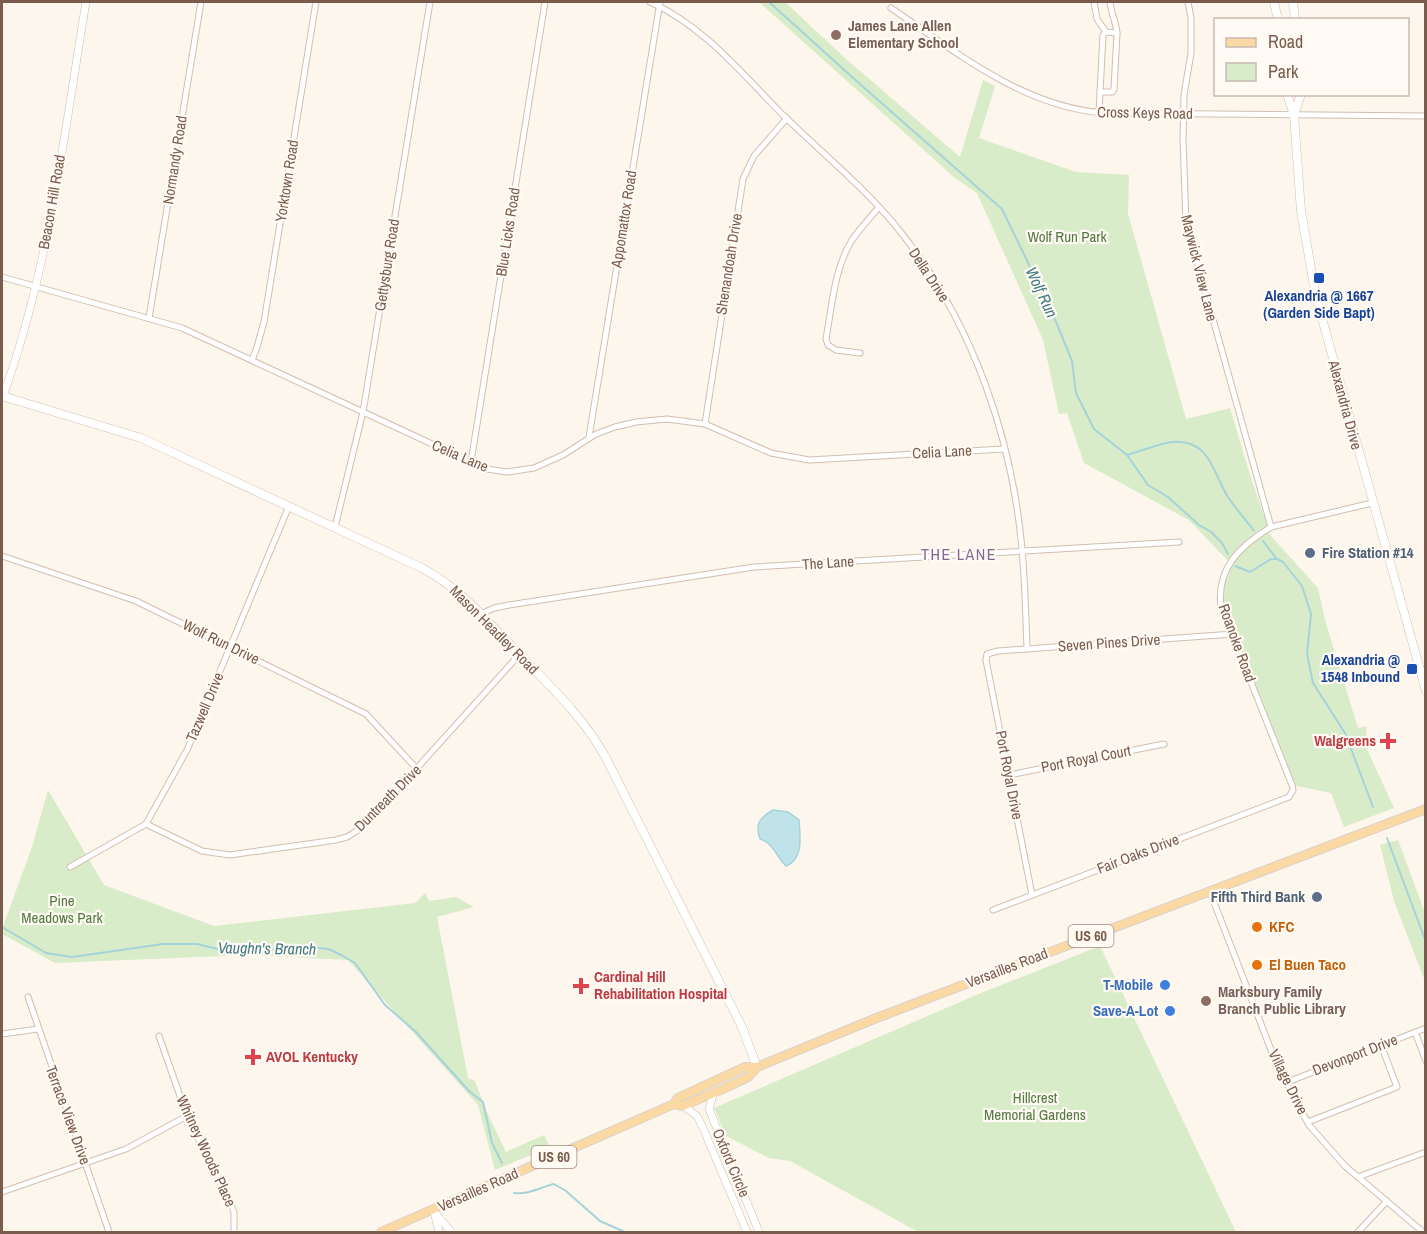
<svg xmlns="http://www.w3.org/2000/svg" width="1427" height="1234" viewBox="0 0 1427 1234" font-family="'Archivo Narrow',sans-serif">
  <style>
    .green { fill: #d8ecc9 }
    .water { fill: #bfe3e8; stroke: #a5d3da; stroke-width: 1.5 }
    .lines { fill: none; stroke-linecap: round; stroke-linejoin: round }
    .stream { stroke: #a5d3da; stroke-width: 2 }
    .minor-casing { stroke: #d1beb0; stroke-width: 7 }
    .tertiary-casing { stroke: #d1beb0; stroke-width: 8 }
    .secondary-casing { stroke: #d6c0b0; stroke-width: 9 }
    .primary-casing { stroke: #dad1cd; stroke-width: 10 }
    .minor { stroke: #fff; stroke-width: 5 }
    .tertiary { stroke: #fff; stroke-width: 7 }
    .secondary { stroke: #fff; stroke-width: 8 }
    .primary { stroke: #fbd9a5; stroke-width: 8 }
    .education-dot { fill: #8d6e63; stroke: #fffaf3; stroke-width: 2 }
    .transit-dot { fill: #1a4fb4; stroke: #fffaf3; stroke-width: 2 }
    .service-dot { fill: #5c6f8a; stroke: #fffaf3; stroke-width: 2 }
    .health-dot { fill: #e0444e; stroke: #fffaf3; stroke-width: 2 }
    .food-dot { fill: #e8710a; stroke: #fffaf3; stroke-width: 2 }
    .shop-dot { fill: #3f7fe0; stroke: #fffaf3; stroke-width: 2 }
    .labels { text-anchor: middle; stroke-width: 4.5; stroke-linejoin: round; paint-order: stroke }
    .shield { fill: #fffaf3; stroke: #a28b7f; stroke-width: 1.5 }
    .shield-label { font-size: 14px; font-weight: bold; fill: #7a5c4d }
    .education-label { font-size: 15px; font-weight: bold; fill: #785e54; stroke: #fffaf3; text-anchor: start }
    .street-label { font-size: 15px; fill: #7a5c4d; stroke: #fffaf3 }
    .park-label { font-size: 15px; fill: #537a41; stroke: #fffaf3 }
    .transit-label { font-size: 15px; font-weight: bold; fill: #164399; stroke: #fffaf3 }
    .service-label { font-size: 15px; font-weight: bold; fill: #4e5e75; stroke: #fffaf3; text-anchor: start }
    .health-label { font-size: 15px; font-weight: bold; fill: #be3a42; stroke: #fffaf3; text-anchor: start }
    .food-label { font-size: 15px; font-weight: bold; fill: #c56008; stroke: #fffaf3; text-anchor: start }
    .shop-label { font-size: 15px; font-weight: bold; fill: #366cbe; stroke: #fffaf3; text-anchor: end }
    .water-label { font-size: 16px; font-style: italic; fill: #437c86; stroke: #fffaf3 }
    .neighbourhood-label { font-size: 16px; letter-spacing: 1.5px; fill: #846695; stroke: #fffaf3 }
  </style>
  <rect width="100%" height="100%" fill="#fdf6ec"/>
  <g class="green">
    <path d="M759,2H785L846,59L960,157L983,80L995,86L979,138L1076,172L1129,175L1128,214L1186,419L1230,408L1250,475L1271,536L1318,588L1325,620L1358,728L1366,726L1367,749L1394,808L1344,827L1331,793L1292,785L1224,614L1221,580L1230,563L1189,520L1084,463L1067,413L1059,414L1043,340L977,193L956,179Z"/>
    <path d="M48,790L104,885L214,926L415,903L425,893L429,901L456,897L474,907L437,917L468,1078L475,1081L486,1110L506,1152L544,1135L550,1147L495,1170L478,1105L348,960L247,955L55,963L2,934V929L32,847Z"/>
    <path d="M1398,840L1425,913V981L1394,901L1380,845Z"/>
    <path d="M1100,946L1236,1232H918L790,1161L769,1158L726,1136L714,1108L981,993Z"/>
  </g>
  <path class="water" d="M773,810L788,812L799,820C800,835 804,860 786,866C776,857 774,843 760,839C755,824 759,818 773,810Z"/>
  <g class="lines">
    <g class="stream">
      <path d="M769,2L861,85L1002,209L1052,312L1072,361L1076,393L1094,429L1127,455L1148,485L1168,497L1199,525L1211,532L1222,543L1228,554"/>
      <path d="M1127,455C1141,451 1158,444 1172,442C1211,439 1213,474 1228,497C1236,509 1246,520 1254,531"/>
      <path d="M1263,541L1276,558"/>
      <path d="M1235,566L1250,572L1271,559H1277L1283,562L1302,586L1311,614L1307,654L1313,683L1345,733L1373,807"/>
      <path d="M1387,838L1426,942"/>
      <path d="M2,927L46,953L72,957L163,944H197L226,951H260L297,946L329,949L343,956L355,963L385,1005L416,1032L470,1092L483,1102L492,1143L502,1163"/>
      <path d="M514,1193C528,1195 541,1187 554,1184L566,1191L600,1221L625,1232"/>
    </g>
    <g class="minor-casing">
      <g id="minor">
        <path d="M650,2C703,25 744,76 784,116C824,155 869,191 903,235C973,325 1012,437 1022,549C1025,583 1026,616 1027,649"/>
        <path d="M1094,2L1097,19L1106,32"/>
        <path d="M1188,2L1191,18V53L1184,95L1183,139L1186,222L1271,527"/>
        <path d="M891,8C956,52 1023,107 1104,113L1426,116"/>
        <path d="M1100,92H1112L1114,89L1117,33"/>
        <path d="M1099,112L1103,35L1106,32L1117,33C1116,22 1111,13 1110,2"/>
        <path d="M2,277L182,328L471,462L487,469L507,472L534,468L563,455L596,434L615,427L636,422L667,419L705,424L771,453L809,460L1004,449"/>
        <path d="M149,318L201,2"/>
        <path d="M860,353L836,350L828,345L826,339C832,306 834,269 852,240C860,228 870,218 879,207"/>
        <path d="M252,360L257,347L264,322L316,2"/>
        <path d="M705,424L743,179L754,156L787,118"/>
        <path d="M589,437L660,2"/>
        <path d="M471,462L545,2"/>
        <path d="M335,527L363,412L430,2"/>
        <path d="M2,556L136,601L366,714L417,769"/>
        <path d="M481,614L494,608L509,605L754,567L1179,542"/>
        <path d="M1009,775L1164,744"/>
        <path d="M146,824L202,851L230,855L336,840L347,837L358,830L371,819L519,655"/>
        <path d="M70,867L146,824L187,750L289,506"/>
        <path d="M1210,892L1278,1068L1309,1125L1345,1166L1423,1232"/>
        <path d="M1032,895L986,660L987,654L998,651L1233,634"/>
        <path d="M993,910L1289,797L1293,790L1292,785L1221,607C1216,568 1240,546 1271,527L1372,503"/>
        <path d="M28,997L109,1232"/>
        <path d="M1415,1032L1426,1061"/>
        <path d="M2,1034L38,1029"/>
        <path d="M159,1036L187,1116L230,1201L234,1213V1232"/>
        <path d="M1285,1083L1426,1028"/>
        <path d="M1308,1122L1397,1087L1381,1045"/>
        <path d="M1358,1177L1426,1152"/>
        <path d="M2,1192L126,1149L187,1116"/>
        <path d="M1358,1232L1387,1201"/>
      </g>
    </g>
    <g class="tertiary-casing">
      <g id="tertiary">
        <path d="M3,396C49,270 64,134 86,2"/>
        <path d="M714,1092L709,1109L759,1232"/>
        <path d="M683,1106L697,1116L703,1128L747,1232"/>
        <path d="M433,1210L451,1232"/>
        <path d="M434,1212L439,1232"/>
      </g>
    </g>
    <g class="secondary-casing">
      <g id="secondary">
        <path d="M1274,2L1278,20"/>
        <path d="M1293,2L1295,20"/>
        <path d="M1287,94L1294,115L1301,211L1316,297L1426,691"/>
        <path d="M1294,115L1301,94"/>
        <path d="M2,396L141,438L422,568C462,589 490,624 521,656C552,688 584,718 606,758L742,1027L757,1067"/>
      </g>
    </g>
    <g class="primary-casing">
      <g id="primary">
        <path d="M674,1104L683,1106L725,1088L748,1077L757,1067"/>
        <path d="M381,1232L674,1104L678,1098L745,1067H757L874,1019L1426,809"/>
      </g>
    </g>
    <use href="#minor" class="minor"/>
    <use href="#tertiary" class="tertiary"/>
    <use href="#secondary" class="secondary"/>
    <use href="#primary" class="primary"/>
  </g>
  <g class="education-dot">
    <circle cx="836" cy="35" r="6"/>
    <circle cx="1206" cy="1001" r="6"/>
  </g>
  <g class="transit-dot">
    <rect x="1313" y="272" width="12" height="12" rx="3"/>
    <rect x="1406" y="663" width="12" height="12" rx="3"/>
  </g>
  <g class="service-dot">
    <circle cx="1310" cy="553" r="6"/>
    <circle cx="1317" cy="897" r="6"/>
  </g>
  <g class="health-dot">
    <path d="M1385 732h6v6h6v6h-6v6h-6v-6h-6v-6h6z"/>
    <path d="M578 977h6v6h6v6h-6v6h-6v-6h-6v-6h6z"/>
    <path d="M250 1048h6v6h6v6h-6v6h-6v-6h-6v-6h6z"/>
  </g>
  <g class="food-dot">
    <circle cx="1257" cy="927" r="6"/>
    <circle cx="1257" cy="965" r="6"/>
  </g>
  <g class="shop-dot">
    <circle cx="1165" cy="985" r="6"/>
    <circle cx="1170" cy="1011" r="6"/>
  </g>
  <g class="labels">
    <g class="shield">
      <rect x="1068.5" y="925" width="45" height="22" rx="4.5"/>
      <rect x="531.5" y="1146" width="45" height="22" rx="4.5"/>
    </g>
    <g class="shield-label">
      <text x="1091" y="941">US 60</text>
      <text x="554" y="1162">US 60</text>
    </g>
    <g class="education-label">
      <text x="848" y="31">James Lane Allen<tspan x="848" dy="17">Elementary School</tspan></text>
      <text x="1218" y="997">Marksbury Family<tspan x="1218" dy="17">Branch Public Library</tspan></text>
    </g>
    <g class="street-label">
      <text transform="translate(1145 113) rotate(1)" y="5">Cross Keys Road</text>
      <text transform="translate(175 160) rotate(-81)" y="5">Normandy Road</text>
      <text transform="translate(287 181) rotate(-81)" y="5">Yorktown Road</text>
      <text transform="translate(52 202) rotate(-80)" y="5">Beacon Hill Road</text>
      <text transform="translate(624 219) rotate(-81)" y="5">Appomattox Road</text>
      <text transform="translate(508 232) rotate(-81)" y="5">Blue Licks Road</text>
      <text transform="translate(729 264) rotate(-81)" y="5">Shenandoah Drive</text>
      <text transform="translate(387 265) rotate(-81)" y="5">Gettysburg Road</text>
      <text transform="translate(1199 268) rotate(76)" y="5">Maywick View Lane</text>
      <text transform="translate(929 275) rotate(57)" y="5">Della Drive</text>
      <text transform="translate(1345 405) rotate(75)" y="5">Alexandria Drive</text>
      <text transform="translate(942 452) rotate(-3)" y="5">Celia Lane</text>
      <text transform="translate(460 456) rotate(23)" y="5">Celia Lane</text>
      <text transform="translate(828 563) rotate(-4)" y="5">The Lane</text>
      <text transform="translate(494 630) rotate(45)" y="5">Mason Headley Road</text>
      <text transform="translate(221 642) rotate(26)" y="5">Wolf Run Drive</text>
      <text transform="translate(1109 643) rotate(-4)" y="5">Seven Pines Drive</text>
      <text transform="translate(1237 643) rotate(70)" y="5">Roanoke Road</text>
      <text transform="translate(205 707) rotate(-67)" y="5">Tazwell Drive</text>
      <text transform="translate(1086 759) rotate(-11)" y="5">Port Royal Court</text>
      <text transform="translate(1009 775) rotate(79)" y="5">Port Royal Drive</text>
      <text transform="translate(388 798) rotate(-45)" y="5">Duntreath Drive</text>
      <text transform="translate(1138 854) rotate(-21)" y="5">Fair Oaks Drive</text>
      <text transform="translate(1007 968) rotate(-21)" y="5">Versailles Road</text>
      <text transform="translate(1355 1055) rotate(-21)" y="5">Devonport Drive</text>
      <text transform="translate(1288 1082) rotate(64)" y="5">Village Drive</text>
      <text transform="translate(68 1115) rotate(70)" y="5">Terrace View Drive</text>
      <text transform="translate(206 1151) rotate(65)" y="5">Whitney Woods Place</text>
      <text transform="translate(731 1163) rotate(67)" y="5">Oxford Circle</text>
      <text transform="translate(478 1190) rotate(-24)" y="5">Versailles Road</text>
    </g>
    <g class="park-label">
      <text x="1067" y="242">Wolf Run Park</text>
      <text x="62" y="906">Pine<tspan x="62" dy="17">Meadows Park</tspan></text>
      <text x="1035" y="1103">Hillcrest<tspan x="1035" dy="17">Memorial Gardens</tspan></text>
    </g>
    <g class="transit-label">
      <text x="1319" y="301">Alexandria @ 1667<tspan x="1319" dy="17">(Garden Side Bapt)</tspan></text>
      <text x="1400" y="665" text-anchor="end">Alexandria @<tspan x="1400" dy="17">1548 Inbound</tspan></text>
    </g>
    <g class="service-label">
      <text x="1322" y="558">Fire Station #14</text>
      <text x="1305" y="902" text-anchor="end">Fifth Third Bank</text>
    </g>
    <g class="health-label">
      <text x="1376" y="746" text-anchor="end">Walgreens</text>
      <text x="594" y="982">Cardinal Hill<tspan x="594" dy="17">Rehabilitation Hospital</tspan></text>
      <text x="266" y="1062">AVOL Kentucky</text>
    </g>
    <g class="food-label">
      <text x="1269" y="932">KFC</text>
      <text x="1269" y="970">El Buen Taco</text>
    </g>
    <g class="shop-label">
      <text x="1153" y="990">T-Mobile</text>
      <text x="1158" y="1016">Save-A-Lot</text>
    </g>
    <g class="water-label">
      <text transform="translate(1042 292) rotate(65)" y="6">Wolf Run</text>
      <text transform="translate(267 948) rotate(1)" y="6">Vaughn's Branch</text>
    </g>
    <g class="neighbourhood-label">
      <text x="959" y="560">THE LANE</text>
    </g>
  </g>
  <rect width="1427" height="1234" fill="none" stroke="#7a5c4d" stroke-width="6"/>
  <rect x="1214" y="18" width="195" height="78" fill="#fffaf3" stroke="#cabbb1" stroke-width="1.5"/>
  <rect x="1226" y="38" width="30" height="9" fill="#fbd9a5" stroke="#cabbb1" stroke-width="1.5"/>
  <text x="1268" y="48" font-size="18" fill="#7a5c4d">Road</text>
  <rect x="1226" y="63" width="30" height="18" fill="#d8ecc9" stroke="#cabbb1" stroke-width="1.5"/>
  <text x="1268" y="78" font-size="18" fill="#7a5c4d">Park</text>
</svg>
